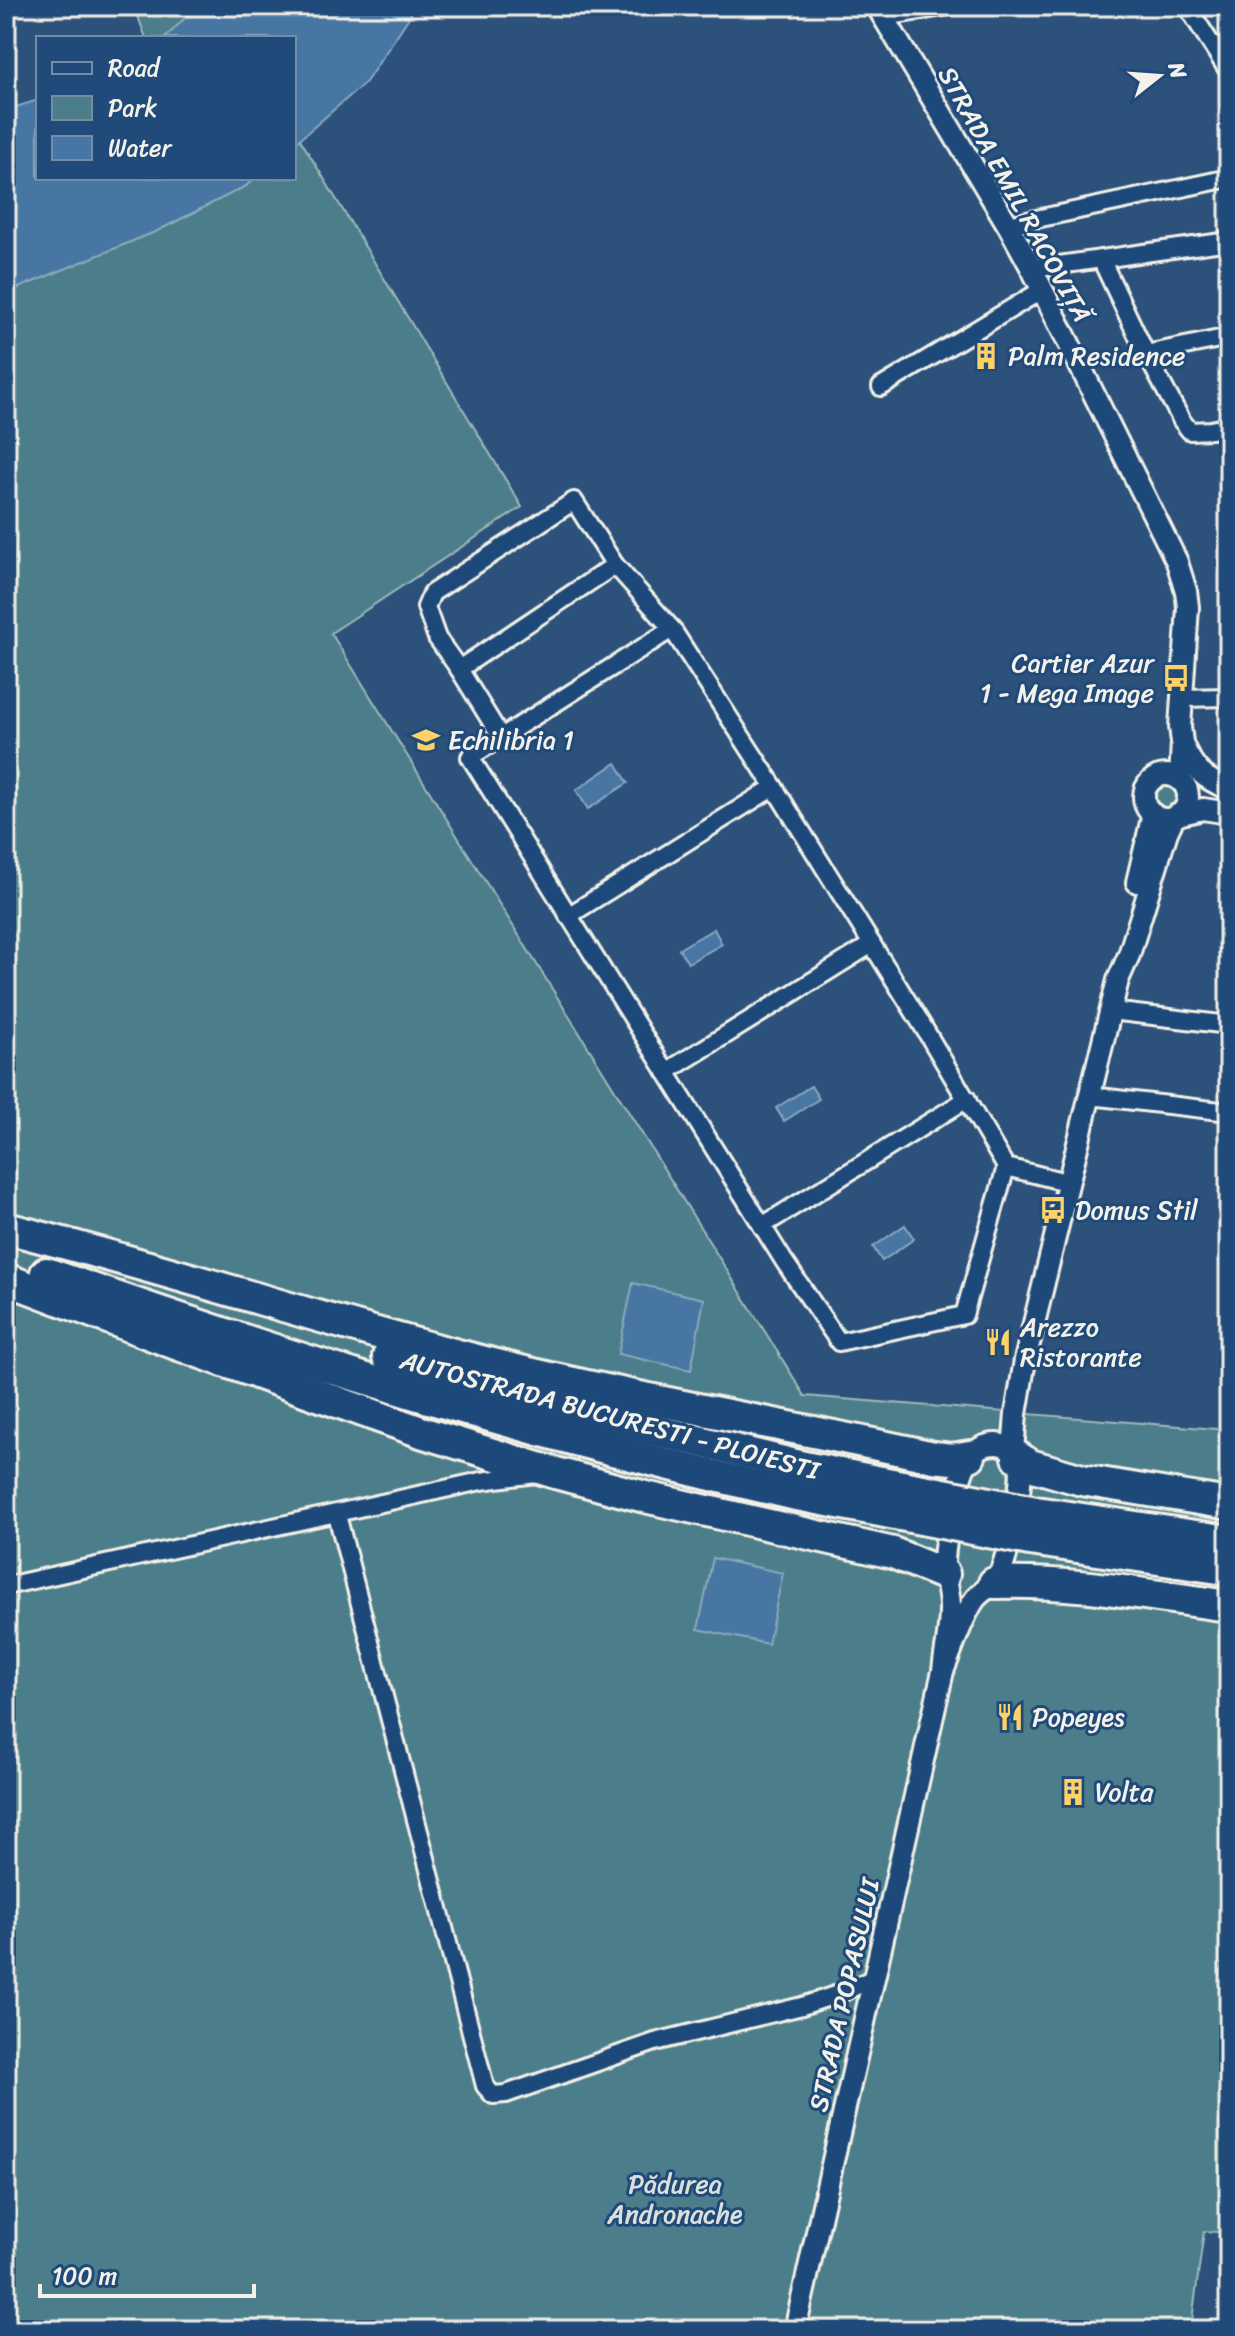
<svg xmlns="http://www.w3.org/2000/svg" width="1235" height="2336" viewBox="0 0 1235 2336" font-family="Sriracha,sans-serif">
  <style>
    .green { fill: #4c7e8a; stroke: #a0b8b9; stroke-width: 2 }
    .water { fill: #4676a3; stroke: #8ca7bf; stroke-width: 2 }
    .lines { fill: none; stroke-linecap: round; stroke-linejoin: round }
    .minor-casing { stroke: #f4f1e8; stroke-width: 22 }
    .tertiary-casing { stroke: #f4f1e8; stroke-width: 26 }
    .motorway-casing { stroke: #f4f1e8; stroke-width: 36 }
    .minor { stroke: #1f4a7a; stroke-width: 16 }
    .tertiary { stroke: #1f4a7a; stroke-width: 20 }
    .motorway { stroke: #1f4a7a; stroke-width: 30 }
    .motorway-bridge-casing { stroke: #f4f1e8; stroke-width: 36; stroke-linecap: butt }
    .motorway-bridge { stroke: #1f4a7a; stroke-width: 30 }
    .labels { text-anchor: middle; stroke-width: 6; stroke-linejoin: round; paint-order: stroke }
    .street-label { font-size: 26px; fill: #f4f1e8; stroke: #1f4a7a }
    .poi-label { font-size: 26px; fill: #f4f1e8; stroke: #1f4a7a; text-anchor: start }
    .park-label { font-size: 26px; fill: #dbe0da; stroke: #1f4a7a }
  </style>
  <rect width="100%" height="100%" fill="#2c527c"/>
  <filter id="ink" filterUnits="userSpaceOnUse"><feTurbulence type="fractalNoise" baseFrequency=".0125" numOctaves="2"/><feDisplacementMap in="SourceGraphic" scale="16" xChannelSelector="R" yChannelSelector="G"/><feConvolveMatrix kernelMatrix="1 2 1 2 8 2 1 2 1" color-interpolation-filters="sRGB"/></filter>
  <g filter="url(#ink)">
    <g class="green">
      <path d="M134,6H197L165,38H146Z"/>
      <path d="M300,139L522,507L331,633L805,1396L1229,1430V2233L1204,2231L1191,2328L1198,2330H6V293L157,231L246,186L255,178H294V144Z"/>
      <circle cx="1166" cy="797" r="14"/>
    </g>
    <g class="water">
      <path d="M197,6H413L411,14L366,82L294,144V38H165Z"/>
      <path d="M38,100V178H255L246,186L157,231L6,293V110Z"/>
      <path d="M616,763L628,783L588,809L576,790Z"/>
      <path d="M714,929L722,944L688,963L679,949Z"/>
      <path d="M811,1086L819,1099L784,1121L776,1108Z"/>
      <path d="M905,1225L914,1239L882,1261L873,1247Z"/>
      <path d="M633,1283L704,1299L691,1370L618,1354Z"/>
      <path d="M713,1558L783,1573L768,1644L698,1629Z"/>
    </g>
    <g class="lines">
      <g class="minor-casing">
        <g id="minor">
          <path d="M1187,6L1229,72"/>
          <path d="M884,17L949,6"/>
          <path d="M1008,225L1229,178"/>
          <path d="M1101,259L1146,354L1182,421L1190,431L1211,430L1229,426"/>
          <path d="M1031,267L1052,266L1229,241"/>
          <path d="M1146,354L1229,337"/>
          <path d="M881,387L1042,290"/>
          <path d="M672,629L470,757L784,1261L839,1342L964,1315L1006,1167"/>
          <path d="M459,669L615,565"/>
          <path d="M1182,698L1229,697"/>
          <path d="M502,739L459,669L437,638L426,607L432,593L574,501L615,565L672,629L774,787L921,1023L1006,1167L1070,1183"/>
          <path d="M568,916L774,787"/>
          <path d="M1111,1011L1229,1025"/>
          <path d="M666,1072L872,944"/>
          <path d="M1091,1096L1229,1112"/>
          <path d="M762,1226L967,1099"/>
          <path d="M337,1515L485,2086L493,2095L506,2094L655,2042L802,2006L841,1993L874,1978"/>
          <path d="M6,1586L481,1481L536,1474"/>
        </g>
      </g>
      <g class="tertiary-casing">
        <g id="tertiary">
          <path d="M877,6L1008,225L1031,267L1177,562L1186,591L1188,607L1180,727L1182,742L1180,780"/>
          <path d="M1182,744C1194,770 1202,778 1229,789"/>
          <circle cx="1166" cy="797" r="22"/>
          <path d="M1177,815L1203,809L1229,813"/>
          <path d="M1137,882L1153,814"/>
          <path d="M1013,1451L1016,1414L1025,1360L1118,980L1129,955L1167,832L1174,817"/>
          <path d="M795,2330L943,1671C945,1651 950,1631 950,1611C951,1594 944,1579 944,1563C944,1543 958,1473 970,1457C976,1449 986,1444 996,1444C1006,1444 1015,1451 1019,1460C1026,1478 1008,1554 1000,1573C995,1586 983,1589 975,1599C962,1617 952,1650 943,1671"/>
        </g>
      </g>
      <g class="motorway-casing">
        <g id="motorway">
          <path d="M6,1228C180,1272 350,1330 525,1372C661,1404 798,1427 934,1457L952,1459L970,1456"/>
          <path d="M46,1273C293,1359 541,1438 797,1495"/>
          <path d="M6,1279L176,1344L424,1433L552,1472L645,1497L893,1553L944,1574"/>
          <path d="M388,1357L564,1408L804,1467"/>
          <path d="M1018,1457L1030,1465L1082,1480L1229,1504"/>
          <path d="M994,1583C1073,1580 1152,1596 1229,1606"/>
        </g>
      </g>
      <use href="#minor" class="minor"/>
      <use href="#tertiary" class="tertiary"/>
      <use href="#motorway" class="motorway"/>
      <g class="motorway-bridge-casing">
        <g id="motorway-bridge">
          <path d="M804,1467L1036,1512L1229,1541"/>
          <path d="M797,1495L1030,1540L1225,1569"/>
        </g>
      </g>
      <use href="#motorway-bridge" class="motorway-bridge"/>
    </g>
  </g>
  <defs>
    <g id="building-bare" transform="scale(2.16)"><path d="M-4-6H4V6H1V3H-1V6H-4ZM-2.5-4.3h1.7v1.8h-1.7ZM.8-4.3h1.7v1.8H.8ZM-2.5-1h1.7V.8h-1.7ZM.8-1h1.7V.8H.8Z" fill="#ffd166" stroke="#1f4a7a" stroke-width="2.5" paint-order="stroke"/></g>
    <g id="bus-bare" transform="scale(2.16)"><path d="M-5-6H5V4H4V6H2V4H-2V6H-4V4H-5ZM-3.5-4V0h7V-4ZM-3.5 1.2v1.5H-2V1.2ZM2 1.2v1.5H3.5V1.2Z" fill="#ffd166" stroke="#1f4a7a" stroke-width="2.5" paint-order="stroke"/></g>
    <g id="school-bare" transform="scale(2.16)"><path d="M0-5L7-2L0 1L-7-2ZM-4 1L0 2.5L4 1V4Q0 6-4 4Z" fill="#ffd166" stroke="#1f4a7a" stroke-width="2.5" paint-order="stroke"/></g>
    <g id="restaurant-bare" transform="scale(2.16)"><path d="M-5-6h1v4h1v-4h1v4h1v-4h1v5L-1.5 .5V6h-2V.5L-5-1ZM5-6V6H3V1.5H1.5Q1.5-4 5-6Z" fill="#ffd166" stroke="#1f4a7a" stroke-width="2.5" paint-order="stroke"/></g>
  </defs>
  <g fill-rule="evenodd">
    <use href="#building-bare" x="986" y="356"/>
    <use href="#bus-bare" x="1176" y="678"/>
    <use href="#school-bare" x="426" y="740"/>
    <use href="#bus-bare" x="1053" y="1210"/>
    <use href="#restaurant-bare" x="998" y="1342"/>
    <use href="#restaurant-bare" x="1010" y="1717"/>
    <use href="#building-bare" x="1073" y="1792"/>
  </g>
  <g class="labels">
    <g class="street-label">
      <text transform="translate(1015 194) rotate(61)" y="9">STRADA EMIL RACOVIȚĂ</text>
      <text transform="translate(610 1415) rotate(15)" y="9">AUTOSTRADA BUCURESTI - PLOIESTI</text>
      <text transform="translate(844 1995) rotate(-77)" y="9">STRADA POPASULUI</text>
    </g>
    <g class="poi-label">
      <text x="1008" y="365">Palm Residence</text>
      <text x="1154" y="672" text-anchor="end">Cartier Azur<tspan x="1154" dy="30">1 - Mega Image</tspan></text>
      <text x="448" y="749">Echilibria 1</text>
      <text x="1075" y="1219">Domus Stil</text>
      <text x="1020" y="1336">Arezzo<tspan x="1020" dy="30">Ristorante</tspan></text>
      <text x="1032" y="1726">Popeyes</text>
      <text x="1095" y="1801">Volta</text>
    </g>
    <g class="park-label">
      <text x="675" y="2193">Pădurea<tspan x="675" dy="30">Andronache</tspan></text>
    </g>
  </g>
  <rect width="1235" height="2336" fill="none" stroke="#1f4a7a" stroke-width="32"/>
  <rect x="16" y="16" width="1203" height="2304" fill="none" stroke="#f4f1e8" stroke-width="3" filter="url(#ink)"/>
  <rect x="36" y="36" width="260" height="144" fill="#1f4a7a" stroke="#748da6" stroke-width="2"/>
  <rect x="52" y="62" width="40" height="12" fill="#1f4a7a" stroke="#748da6" stroke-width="2"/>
  <text x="108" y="76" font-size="24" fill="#f4f1e8">Road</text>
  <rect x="52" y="96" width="40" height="24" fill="#4c7e8a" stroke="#748da6" stroke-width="2"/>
  <text x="108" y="116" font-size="24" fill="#f4f1e8">Park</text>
  <rect x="52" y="136" width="40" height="24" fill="#4676a3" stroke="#748da6" stroke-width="2"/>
  <text x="108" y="156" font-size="24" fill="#f4f1e8">Water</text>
  <g transform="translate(1159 76) rotate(73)" stroke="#1f4a7a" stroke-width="6" paint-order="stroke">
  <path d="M0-6L14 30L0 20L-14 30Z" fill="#f4f1e8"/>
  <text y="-12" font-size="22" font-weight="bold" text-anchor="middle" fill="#f4f1e8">N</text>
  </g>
  <path d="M40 2284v12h214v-12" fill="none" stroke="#f4f1e8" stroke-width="4"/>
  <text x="52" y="2284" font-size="24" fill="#f4f1e8" stroke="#1f4a7a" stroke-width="6" paint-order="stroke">100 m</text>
</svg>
